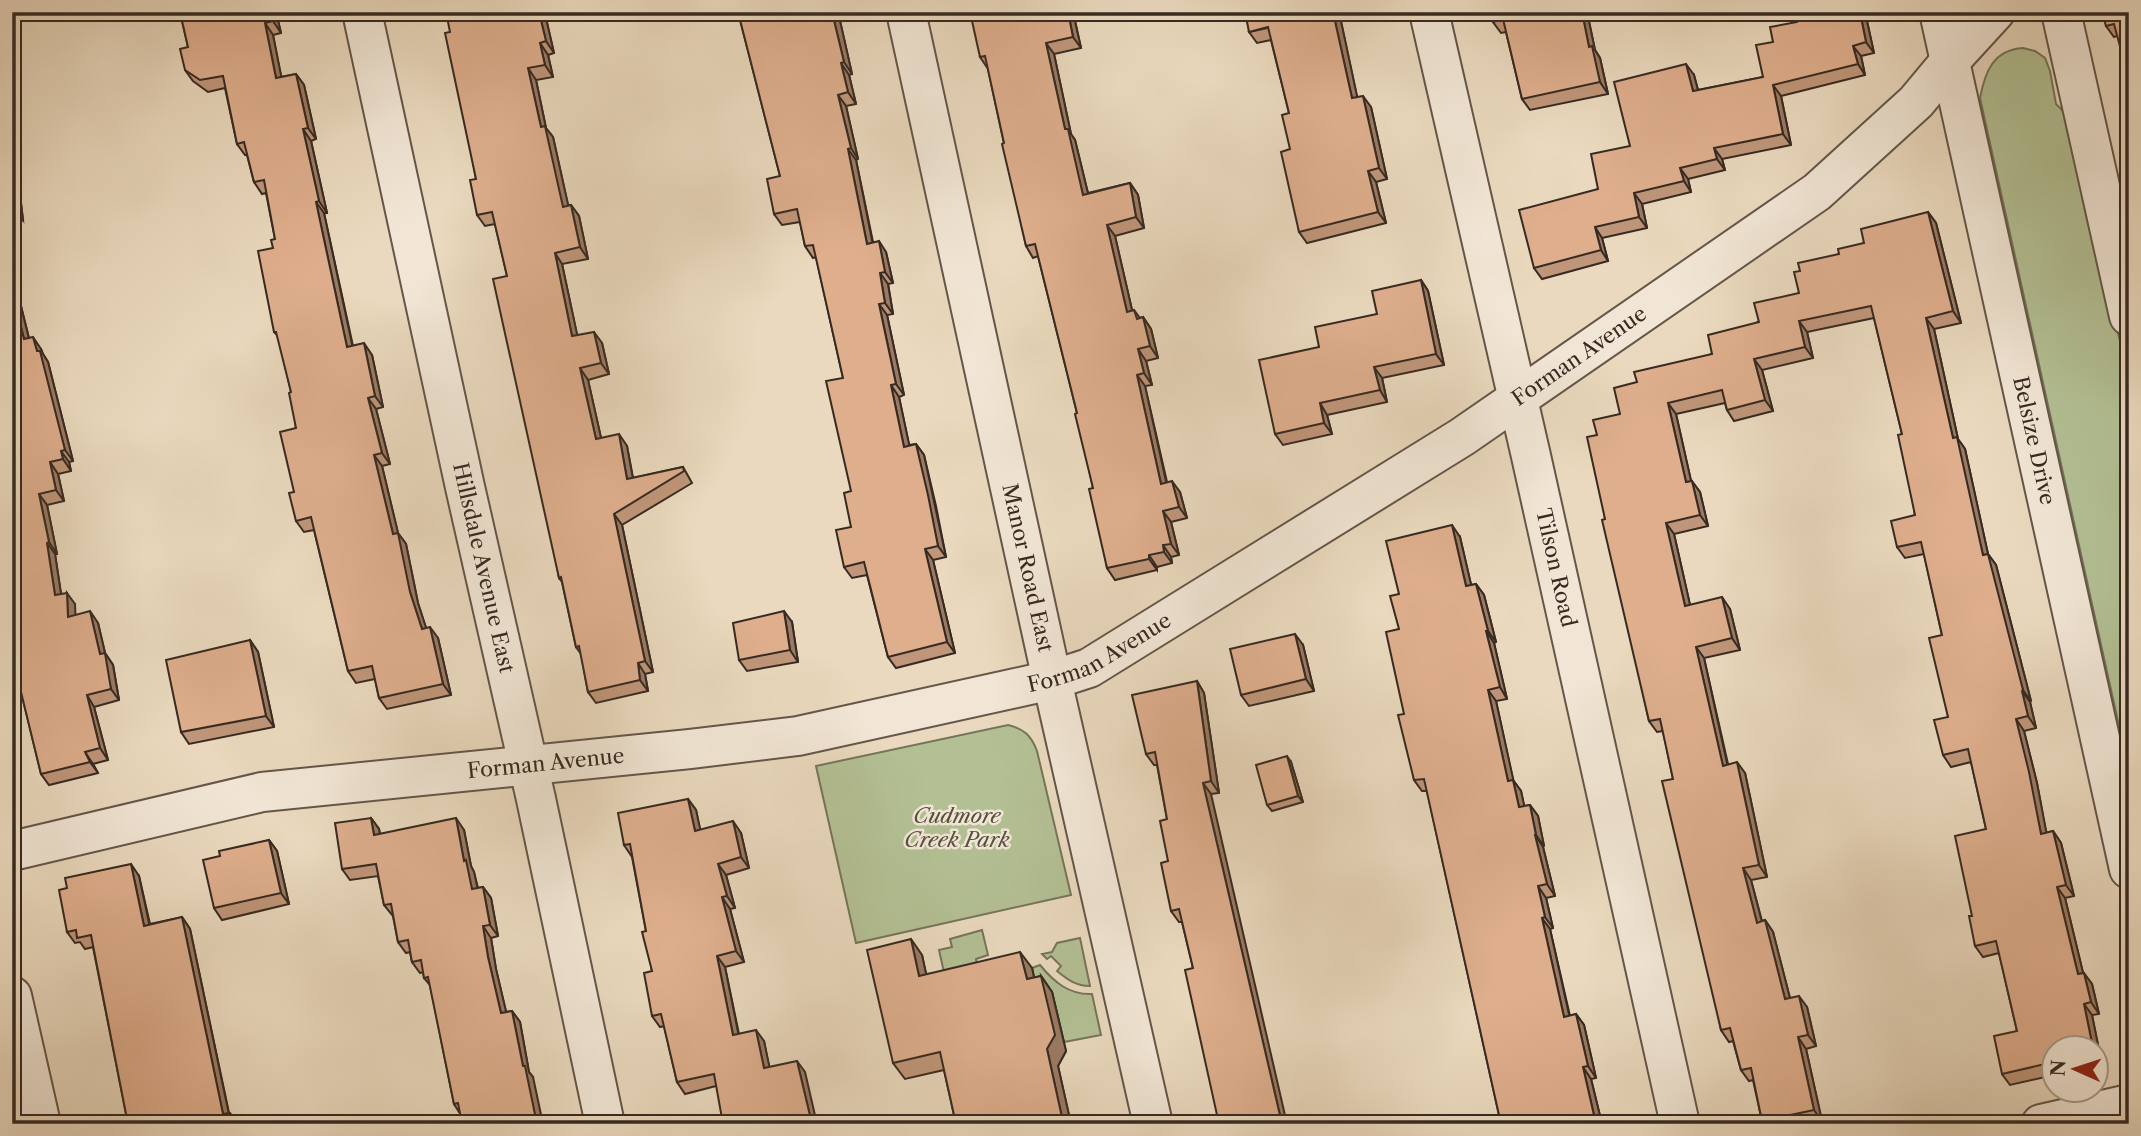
<svg xmlns="http://www.w3.org/2000/svg" width="2141" height="1136" viewBox="0 0 2141 1136" font-family="'Libre Caslon Text',serif">
  <style>
    .green { fill: #b3c094; stroke: #75755b; stroke-width: 2 }
    .lines { fill: none; stroke-linecap: round; stroke-linejoin: round }
    .street-casing { stroke: #645649; stroke-width: 42 }
    .street { stroke: #f1e6d5; stroke-width: 38 }
    .wall { fill: #bf9679; stroke: #372a22; stroke-width: 2 }
    .shaded-wall { fill: #9b7a63; stroke: #372a22; stroke-width: 2 }
    .building { fill: #deae8d; stroke: #372a22; stroke-width: 2 }
    .labels { text-anchor: middle; stroke-width: 5; stroke-linejoin: round; paint-order: stroke }
    .street-label { font-size: 21px; fill: #372a22; stroke: #f1e6d5 }
    .park-label { font-size: 21px; font-style: italic; fill: #56503e; stroke: #f1e6d5 }
  </style>
  <rect width="100%" height="100%" fill="#ead9be"/>
  <filter id="stains"><feTurbulence type="fractalNoise" baseFrequency=".00286" numOctaves="4"/><feColorMatrix values="0 0 0 0 .2 0 0 0 0 .09 0 0 0 0 .02 0 0 0 .5 -.17"/></filter>
  <radialGradient id="worn" r=".72"><stop offset=".6" stop-color="#630" stop-opacity="0"/><stop offset="1" stop-color="#630" stop-opacity=".3"/></radialGradient>
  <g class="green">
    <path d="M2023,48L2035,51L2045,58L2050,71L2056,104L2069,117L2129,381V771L1980,98C1985,72 1993,50 2023,48Z"/>
    <path d="M1008,725C1024,729 1031,735 1037,751L1071,895L856,943L816,766Z"/>
    <path d="M982,930L988,955L976,959L978,969L945,977L939,950L952,947L950,939Z"/>
    <path d="M1080,938L1090,986C1076,986 1068,980 1057,971L1061,966L1051,956L1047,959L1042,954L1052,952L1057,943Z"/>
    <path d="M1040,965C1054,982 1069,995 1092,994L1101,1035L1064,1042L1052,992L1038,996L1032,968Z"/>
  </g>
  <g class="lines">
    <g class="street-casing">
      <g id="street">
        <path id="s1" d="M362,12L465,487L536,799L605,1124"/>
        <path id="s2" d="M906,12L1052,680L1153,1124"/>
        <path id="s3" d="M1429,12L1531,456L1680,1124"/>
        <path id="s4" d="M1939,12L2129,869"/>
        <path d="M2061,12L2129,316"/>
        <path id="s5" d="M12,851L262,792L690,749L798,736L1052,680L1089,668L1462,437L1817,192L1916,102L1951,60L1995,12"/>
        <path d="M12,996L41,1124"/>
        <path d="M2041,1124L2129,1104"/>
      </g>
    </g>
    <use href="#street" class="street"/>
  </g>
  <g class="wall">
    <path d="M180,12H276L281,33L273,35L281,77L296,74L304,85L316,139L311,141L327,213H324L353,346L372,355L383,407L376,409L390,464L382,466L398,533L406,544L418,603L426,628L438,638L451,695L387,709L379,698L375,679L356,683L348,671L314,530L304,532L296,521L294,492L296,428L291,392L278,336L274,332L273,248L275,239L266,193L262,194L254,182L247,155H245L237,144L225,88L208,92L193,81L185,70L188,47Z"/>
    <path d="M738,12H838L852,74L849,75L856,104L846,106L858,159L856,160L873,242L886,252L893,283L888,284L893,314L887,315L904,395L899,397L909,445L916,444L924,455L936,506L946,557L933,560L955,653L896,668L888,657L867,575L852,578L844,567L851,527V491L843,378L816,257L813,258L805,246L800,222L782,225L774,214L780,176Z"/>
    <path d="M1073,12L1081,48L1054,54L1071,134L1075,140L1088,193L1130,183L1138,195L1144,228L1115,236L1132,310H1134L1140,318L1143,317L1151,329L1158,358L1146,361L1152,385L1145,386L1167,482L1180,492L1187,518L1171,522L1179,555L1171,557L1172,563L1157,567V570L1115,580L1107,568L1093,488L1077,413L1038,256L1033,258L1026,246L988,69L980,57Z"/>
    <path d="M1339,12L1357,97L1371,107L1387,179L1376,182L1386,223L1307,243L1299,232L1290,149L1289,113L1271,40L1257,43L1249,32Z"/>
    <path d="M1490,12H1587L1595,50L1600,58L1608,94L1530,110L1522,99L1506,32L1501,33L1493,22Z"/>
    <path d="M1865,12L1874,53L1861,56L1865,75L1781,96L1791,145L1722,159L1725,170L1688,179L1691,192L1642,204L1647,228L1602,238L1608,261L1542,279L1534,268L1598,189L1630,146L1694,75L1698,90L1763,77L1773,42Z"/>
    <path d="M2129,12L2117,36L2114,37L2106,26Z"/>
    <path d="M545,14L554,53L548,55L553,77L536,80L546,128L553,137L568,205H571L579,216L588,259L562,264L577,335L602,343L609,374L588,380L601,438L627,446L633,478L683,467L692,483L622,525L653,672L645,674L648,691L596,703L588,692L581,654L576,647L562,582L559,578L507,276L495,224L485,226L477,215L476,179L450,32Z"/>
    <path d="M12,184L20,195L23,220L12,226Z"/>
    <path d="M1928,212L1936,223L1961,323L1934,329L1958,439L1965,449L1988,554L1996,565L2031,701L2030,702L2036,728L2024,731L2037,783L2046,833L2053,831L2061,843L2074,896L2065,898L2083,973L2092,984L2099,1014L2092,1015L2100,1055L2096,1056V1048H2054V1075L2010,1085L2002,1074L2017,1031L1999,953L1983,957L1975,946L1972,916L1986,829L1971,762L1951,767L1943,755L1948,717L1942,635L1924,554L1905,558L1897,547L1915,515L1902,434L1874,318L1807,332L1813,358L1762,370L1773,411L1734,421L1727,410L1725,403L1676,414L1691,481L1700,492L1708,526L1674,534L1690,605L1730,609L1740,650L1704,658L1728,764L1745,773L1767,877L1751,880L1762,921L1765,920L1773,932L1790,998L1807,1007L1816,1046L1806,1049L1822,1121L1810,1124H1764L1762,1121L1753,1080L1749,1081L1741,1070L1733,1041L1729,1042L1721,1030L1673,779L1663,731L1657,732L1649,721L1605,519L1597,435L1620,414L1637,382L1712,354L1799,293L1800,271L1864,243Z"/>
    <path d="M12,270L29,338L41,349L43,354L48,362L73,461L69,462L71,471L58,474L64,501L47,505L57,554H55L61,594L75,604V615L98,623L105,653L113,665L119,700L94,707L108,760L93,764L98,773L49,785L41,774L12,655Z"/>
    <path d="M1421,280L1428,291L1444,365L1382,378L1387,402L1327,415L1332,434L1283,445L1275,434L1319,347L1377,314Z"/>
    <path d="M1460,537L1471,585L1476,584L1484,595L1496,642L1494,643L1507,699L1496,701L1513,780L1521,791L1524,806L1530,805L1538,816L1544,846L1543,847L1555,896L1546,898L1553,928L1550,929L1570,1016L1576,1014L1584,1025L1596,1078L1591,1079L1602,1124H1501L1427,791H1422L1414,780L1404,714L1399,594Z"/>
    <path d="M792,622L798,662L747,671L739,660Z"/>
    <path d="M250,640L258,652L274,727L189,744L181,732Z"/>
    <path d="M1303,645L1314,691L1249,706L1241,695Z"/>
    <path d="M1197,681L1204,693L1219,793L1211,794L1193,968L1182,922H1179L1171,911L1167,819L1157,765H1154L1146,754Z"/>
    <path d="M1291,762L1303,802L1272,811L1267,805Z"/>
    <path d="M688,799L696,810L700,830L741,833L749,868L726,875L735,908L730,909L744,962L725,967L739,1034L764,1041L769,1067L805,1072L716,1086L685,1094L677,1082L664,1026L660,1027L652,1016V971L646,931L632,857L624,845Z"/>
    <path d="M371,818L379,829L380,834L464,830L471,866L474,872L478,888L483,887L491,898L498,936L491,938L496,969L506,1012L512,1011L520,1022L529,1072L533,1077L459,1112L454,1104L430,985L424,978L423,972L420,973L412,962L410,952L406,953L398,942L393,916L384,905L378,876L350,880L342,869Z"/>
    <path d="M269,840L277,851L289,904L222,920L214,908L220,856Z"/>
    <path d="M139,876L150,924L182,917L190,929L229,1113L128,1124L93,947L85,949L80,942L75,943L67,932Z"/>
    <path d="M922,955L926,974L1032,968L1034,978L1041,976L1052,992L1066,1051L1058,1066L1071,1124H956L944,1070L905,1079L893,1063Z"/>
  </g>
  <g class="shaded-wall">
    <path d="M271,12H276L281,33L273,21Z"/>
    <path d="M539,12H544L545,14L554,53L546,41Z"/>
    <path d="M832,12H838L852,74L844,62Z"/>
    <path d="M1068,12H1073L1081,48L1073,37Z"/>
    <path d="M1333,12H1339L1360,110L1352,98Z"/>
    <path d="M1582,12H1587L1595,50L1600,58L1608,94L1600,82L1589,47Z"/>
    <path d="M1860,12H1865L1874,53L1866,42Z"/>
    <path d="M265,23L273,35L284,90L276,78Z"/>
    <path d="M540,43L548,55L553,77L545,65Z"/>
    <path d="M1046,43L1054,54L1071,134L1075,140L1091,206L1083,195L1065,129Z"/>
    <path d="M1853,46L1861,56L1865,75L1858,64Z"/>
    <path d="M841,63L849,75L856,104L848,92Z"/>
    <path d="M1686,64L1694,75L1701,102L1693,91Z"/>
    <path d="M528,68L536,80L546,128L553,137L571,218L563,207L541,127Z"/>
    <path d="M296,74L304,85L316,139L308,128Z"/>
    <path d="M1773,85L1781,96L1791,145L1783,134Z"/>
    <path d="M838,95L846,106L858,159L851,148Z"/>
    <path d="M1363,96L1371,107L1387,179L1379,168Z"/>
    <path d="M303,129L311,141L327,213L319,201Z"/>
    <path d="M1714,148L1722,159L1725,170L1717,159Z"/>
    <path d="M848,149L856,160L875,255L867,244Z"/>
    <path d="M1680,168L1688,179L1691,192L1684,181Z"/>
    <path d="M1368,171L1376,182L1386,223L1378,212Z"/>
    <path d="M1130,183L1138,195L1144,228L1136,217Z"/>
    <path d="M12,184L20,195L23,220L15,209Z"/>
    <path d="M1634,193L1642,204L1647,228L1639,217Z"/>
    <path d="M316,202L324,213L355,358L347,347Z"/>
    <path d="M571,205L579,216L588,259L580,247Z"/>
    <path d="M1928,212L1936,223L1961,323L1953,311Z"/>
    <path d="M1107,225L1115,236L1135,323L1127,312Z"/>
    <path d="M1595,227L1602,238L1608,261L1601,250Z"/>
    <path d="M879,241L886,252L893,283L885,272Z"/>
    <path d="M555,253L562,264L580,348L572,336Z"/>
    <path d="M12,270L32,351L24,339L12,292Z"/>
    <path d="M880,273L888,284L893,314L885,303Z"/>
    <path d="M1421,280L1428,291L1444,365L1436,354Z"/>
    <path d="M879,304L887,315L904,395L896,384Z"/>
    <path d="M1143,317L1151,329L1158,358L1150,346Z"/>
    <path d="M1926,318L1934,329L1958,439L1965,449L1988,554L1996,565L2031,701L2023,690L1983,555L1953,438Z"/>
    <path d="M1799,321L1807,332L1813,358L1805,347Z"/>
    <path d="M594,332L602,343L609,374L601,363Z"/>
    <path d="M33,337L41,349L43,354L48,362L73,461L65,450Z"/>
    <path d="M364,343L372,355L383,407L375,396Z"/>
    <path d="M1138,349L1146,361L1152,385L1144,373Z"/>
    <path d="M1754,359L1762,370L1773,411L1765,400Z"/>
    <path d="M1374,367L1382,378L1387,402L1380,390Z"/>
    <path d="M580,368L588,380L604,451L596,439Z"/>
    <path d="M1137,375L1145,386L1169,495L1161,484Z"/>
    <path d="M891,385L899,397L912,458L904,447Z"/>
    <path d="M368,398L376,409L390,464L382,453Z"/>
    <path d="M1320,403L1327,415L1332,434L1324,423Z"/>
    <path d="M1668,403L1676,414L1694,494L1686,482Z"/>
    <path d="M619,434L627,446L635,490L627,479Z"/>
    <path d="M916,444L924,455L946,557L938,546Z"/>
    <path d="M61,451L69,462L71,471L63,459Z"/>
    <path d="M374,455L382,466L398,533L406,544L418,603L430,640L422,629L410,592L393,534Z"/>
    <path d="M50,462L58,474L64,501L56,490Z"/>
    <path d="M1172,481L1180,492L1187,518L1179,507Z"/>
    <path d="M1692,481L1700,492L1708,526L1700,515Z"/>
    <path d="M39,494L47,505L57,554L49,542Z"/>
    <path d="M1163,511L1171,522L1179,555L1171,544Z"/>
    <path d="M614,514L622,525L653,672L645,661Z"/>
    <path d="M1666,523L1674,534L1693,618L1685,606Z"/>
    <path d="M1452,525L1460,537L1474,597L1466,586Z"/>
    <path d="M47,543L55,554L63,607L55,595Z"/>
    <path d="M1163,545L1171,557L1172,563L1164,552Z"/>
    <path d="M925,549L933,560L955,653L947,642Z"/>
    <path d="M1149,555L1157,567V570L1149,559Z"/>
    <path d="M1476,584L1484,595L1496,642L1488,631Z"/>
    <path d="M67,593L75,604L76,628L68,617Z"/>
    <path d="M1722,597L1730,609L1740,650L1732,638Z"/>
    <path d="M90,611L98,623L105,653L113,665L119,700L111,689L100,654Z"/>
    <path d="M784,611L792,622L798,662L790,650Z"/>
    <path d="M430,627L438,638L451,695L443,684Z"/>
    <path d="M1486,631L1494,643L1507,699L1500,687Z"/>
    <path d="M1295,634L1303,645L1314,691L1306,679Z"/>
    <path d="M250,640L258,652L274,727L266,716Z"/>
    <path d="M1696,647L1704,658L1730,777L1723,766Z"/>
    <path d="M638,663L645,674L648,691L640,680Z"/>
    <path d="M1197,681L1204,693L1219,793L1211,781Z"/>
    <path d="M1488,690L1496,701L1516,792L1508,781Z"/>
    <path d="M2022,691L2030,702L2036,728L2028,716Z"/>
    <path d="M87,695L94,707L108,760L100,748Z"/>
    <path d="M2016,719L2024,731L2037,783L2049,846L2041,834Z"/>
    <path d="M85,752L93,764L98,773L90,762Z"/>
    <path d="M1287,756L1291,762L1303,802L1298,796Z"/>
    <path d="M1737,762L1745,773L1767,877L1759,865Z"/>
    <path d="M1513,780L1521,791L1527,818L1519,807Z"/>
    <path d="M1203,783L1211,794L1287,1124H1282Z"/>
    <path d="M688,799L696,810L703,842L695,831Z"/>
    <path d="M1530,805L1538,816L1544,846L1536,835Z"/>
    <path d="M371,818L379,829L382,846L374,835Z"/>
    <path d="M456,818L464,830L471,866L474,872L480,900L472,889L464,861Z"/>
    <path d="M733,821L741,833L749,868L741,857Z"/>
    <path d="M2053,831L2061,843L2074,896L2066,885Z"/>
    <path d="M1535,835L1543,847L1555,896L1547,884Z"/>
    <path d="M269,840L277,851L289,904L281,893Z"/>
    <path d="M131,864L139,876L152,937L144,926Z"/>
    <path d="M718,864L726,875L735,908L727,896Z"/>
    <path d="M1743,868L1751,880L1765,934L1757,923Z"/>
    <path d="M1538,886L1546,898L1553,928L1545,917Z"/>
    <path d="M483,887L491,898L498,936L490,925Z"/>
    <path d="M2057,887L2065,898L2086,985L2078,974Z"/>
    <path d="M722,897L730,909L744,962L736,951Z"/>
    <path d="M182,917L190,929L231,1124L223,1114Z"/>
    <path d="M1542,918L1550,929L1572,1028L1564,1017Z"/>
    <path d="M1765,920L1773,932L1793,1010L1785,999Z"/>
    <path d="M483,926L491,938L496,969L509,1024L501,1013L488,957Z"/>
    <path d="M911,939L922,955L930,992L919,976Z"/>
    <path d="M1020,952L1032,968L1038,996L1027,979Z"/>
    <path d="M717,956L725,967L741,1047L733,1035Z"/>
    <path d="M2084,973L2092,984L2099,1014L2091,1002Z"/>
    <path d="M1041,976L1052,992L1066,1051L1058,1066L1071,1124H1064L1063,1122L1047,1049Z"/>
    <path d="M1799,996L1807,1007L1816,1046L1808,1035Z"/>
    <path d="M2084,1004L2092,1015L2100,1055L2092,1043Z"/>
    <path d="M512,1011L520,1022L529,1072L533,1077L543,1124H537L523,1066Z"/>
    <path d="M1576,1014L1584,1025L1596,1078L1588,1066Z"/>
    <path d="M756,1030L764,1041L772,1079L764,1068Z"/>
    <path d="M1798,1037L1806,1049L1822,1121L1814,1110Z"/>
    <path d="M797,1061L805,1072L817,1124H812Z"/>
    <path d="M1583,1067L1591,1079L1602,1124H1596Z"/>
    <path d="M230,1113L238,1124H233Z"/>
  </g>
  <g class="building">
    <path d="M180,12H271L273,21L265,23L276,78L296,74L308,128L303,129L319,201L316,202L347,347L364,343L375,396L368,398L382,453L374,455L393,534L398,533L410,592L422,629L430,627L443,684L379,698L372,666L348,671L311,517L296,521L289,493L294,492L280,432L296,428L289,393L291,392L276,332H274L258,251L273,248L271,240L275,239L264,180L254,182L244,142L237,144L223,76L200,80L185,70L180,49L188,47Z"/>
    <path d="M446,12H539L546,41L540,43L545,65L528,68L541,127L545,126L563,207L571,205L580,247L555,253L572,336L594,332L601,363L580,368L596,439L619,434L627,479L683,467L684,471L614,514L645,661L638,663L640,680L588,692L579,646L576,647L561,577L559,578L493,279L507,276L492,212L477,215L470,180L476,179L445,33L450,32Z"/>
    <path d="M738,12H832L844,62L841,63L848,92L838,95L851,148L848,149L867,244L879,241L885,272L880,273L885,303L879,304L896,384L891,385L904,447L916,444L928,495L938,546L925,549L947,642L888,657L864,562L844,567L836,530L851,527L844,493L851,491L826,381L843,378L813,245L805,246L797,209L774,214L767,179L780,176Z"/>
    <path d="M970,12H1068L1073,37L1046,43L1065,129H1068L1083,195L1130,183L1136,217L1107,225L1127,312L1134,310L1137,319L1143,317L1150,346L1138,349L1144,373L1137,375L1161,484L1172,481L1179,507L1163,511L1171,544L1163,545L1164,552L1149,555V559L1107,568L1089,489L1093,488L1075,414L1077,413L1035,244L1026,246L1002,144L1004,143L985,56L980,57Z"/>
    <path d="M1245,12H1333L1352,98L1363,96L1379,168L1368,171L1378,212L1299,232L1281,152L1290,149L1282,115L1289,113L1268,27L1249,32Z"/>
    <path d="M1490,12H1582L1589,47L1592,46L1600,82L1522,99L1503,19L1493,22Z"/>
    <path d="M1795,12H1860L1866,42L1853,46L1858,64L1773,85L1783,134L1714,148L1717,159L1680,168L1684,181L1634,193L1639,217L1595,227L1601,250L1534,268L1519,210L1598,189L1591,154L1630,146L1614,82L1686,64L1693,91L1763,77L1756,45L1773,42L1770,27L1797,22Z"/>
    <path d="M2102,12H2129V80L2114,24L2106,26Z"/>
    <path d="M12,184L15,209L12,211Z"/>
    <path d="M1928,212L1953,311L1926,318L1953,438L1957,437L1983,555L1988,554L2023,690L2022,691L2028,716L2016,719L2029,772L2041,834L2053,831L2066,885L2057,887L2078,974L2084,973L2091,1002L2084,1004L2092,1043L2081,1046L2082,1048H2054V1062L2002,1074L1994,1036L2017,1031L1996,941L1975,946L1969,916H1972L1955,836L1986,829L1968,749L1943,755L1934,720L1948,717L1929,638L1942,635L1921,542L1897,547L1891,521L1915,515L1898,435L1902,434L1871,306L1799,321L1805,347L1754,359L1765,400L1727,410L1722,390L1668,403L1686,482L1692,481L1700,515L1666,523L1685,606L1722,597L1732,638L1696,647L1723,766L1737,762L1759,865L1743,868L1757,923L1765,920L1785,999L1799,996L1808,1035L1798,1037L1814,1110L1762,1121L1751,1068L1741,1070L1730,1028L1721,1030L1662,781L1673,779L1660,719L1649,721L1602,520L1605,519L1587,437L1597,435L1593,420L1620,414L1614,388L1637,382L1634,372L1712,354L1708,335L1759,322L1754,303L1799,293L1794,272L1800,271L1798,263L1839,254L1838,249L1864,243L1861,229Z"/>
    <path d="M1421,280L1436,354L1374,367L1380,390L1320,403L1324,423L1275,434L1259,360L1319,347L1315,327L1377,314L1372,291Z"/>
    <path d="M12,292L24,339L33,337L37,351H40L65,450L61,451L63,459L50,462L56,490L39,494L49,542L47,543L55,595L67,593L68,617L90,611L100,654L105,653L111,689L87,695L100,748L85,752L90,762L41,774L12,655Z"/>
    <path d="M1452,525L1466,586L1476,584L1488,631H1486L1500,687L1488,690L1508,781L1513,780L1519,807L1530,805L1536,835H1535L1547,884L1538,886L1545,917L1542,918L1564,1017L1576,1014L1588,1066L1583,1067L1596,1124H1501L1424,779L1414,780L1398,715L1404,714L1386,632L1399,629L1390,596L1399,594L1386,541Z"/>
    <path d="M784,611L790,650L739,660L733,623Z"/>
    <path d="M1295,634L1306,679L1241,695L1230,649Z"/>
    <path d="M250,640L266,716L181,732L166,660Z"/>
    <path d="M1197,681L1211,781L1203,783L1282,1124H1219L1185,970L1193,968L1179,909L1171,911L1161,863L1168,861L1160,821L1167,819L1155,752L1146,754L1132,695Z"/>
    <path d="M1287,756L1298,796L1267,805L1256,765Z"/>
    <path d="M688,799L695,831L733,821L741,857L718,864L727,896L722,897L736,951L717,956L733,1035L756,1030L764,1068L797,1061L812,1124H723L714,1074L677,1082L661,1014L652,1016L644,973L652,971L642,932L646,931L630,844L624,845L618,813Z"/>
    <path d="M371,818L374,835L456,818L464,861L466,860L472,889L483,887L490,925L483,926L488,957L501,1013L512,1011L523,1066H525L537,1124H462L458,1103L454,1104L428,977L424,978L421,960L412,962L408,940L398,942L391,904L384,905L376,864L342,869L335,823Z"/>
    <path d="M269,840L281,893L214,908L203,860L220,856L219,851Z"/>
    <path d="M131,864L144,926L182,917L223,1114L230,1113L233,1124H128L91,935L77,938L76,930L67,932L59,890L67,888L65,878Z"/>
    <path d="M911,939L919,976L1020,952L1027,979L1041,976L1055,1035L1047,1049L1063,1122H1061V1124H956L940,1052L893,1063L867,950Z"/>
  </g>
  <g class="labels">
    <g class="street-label">
      <text dy="7" stroke="none"><textPath href="#s5" startOffset="1676">Forman Avenue</textPath></text>
      <text dy="7" stroke="none"><textPath href="#s4" startOffset="439">Belsize Drive</textPath></text>
      <text dy="7" stroke="none"><textPath href="#s1" startOffset="569">Hillsdale Avenue East</textPath></text>
      <text dy="7" stroke="none"><textPath href="#s2" startOffset="569">Manor Road East</textPath></text>
      <text dy="7" stroke="none"><textPath href="#s3" startOffset="570">Tilson Road</textPath></text>
      <text dy="7" stroke="none"><textPath href="#s5" startOffset="1110">Forman Avenue</textPath></text>
      <text dy="7" stroke="none"><textPath href="#s5" startOffset="542">Forman Avenue</textPath></text>
    </g>
    <g class="park-label">
      <text x="957" y="823">Cudmore<tspan x="957" dy="24">Creek Park</tspan></text>
    </g>
  </g>
  <rect width="2141" height="1136" fill="none" stroke="#ead9be" stroke-width="42"/>
  <rect x="14" y="14" width="2113" height="1108" fill="none" stroke="#372a22" stroke-width="3.5"/>
  <rect x="21" y="21" width="2099" height="1094" fill="none" stroke="#372a22" stroke-width="2"/>
  <g transform="translate(2075 1069) rotate(273)"><circle r="33" fill="#f1e6d5" stroke="#a79b8d" stroke-width="2"/>
  <path d="M0-5L12 26L0 18L-12 26Z" fill="#8f2418"/>
  <text y="-10" font-size="19" font-weight="bold" text-anchor="middle" fill="#372a22">N</text>
  </g>
  <rect width="100%" height="100%" filter="url(#stains)"/>
  <rect width="100%" height="100%" fill="url(#worn)"/>
</svg>
